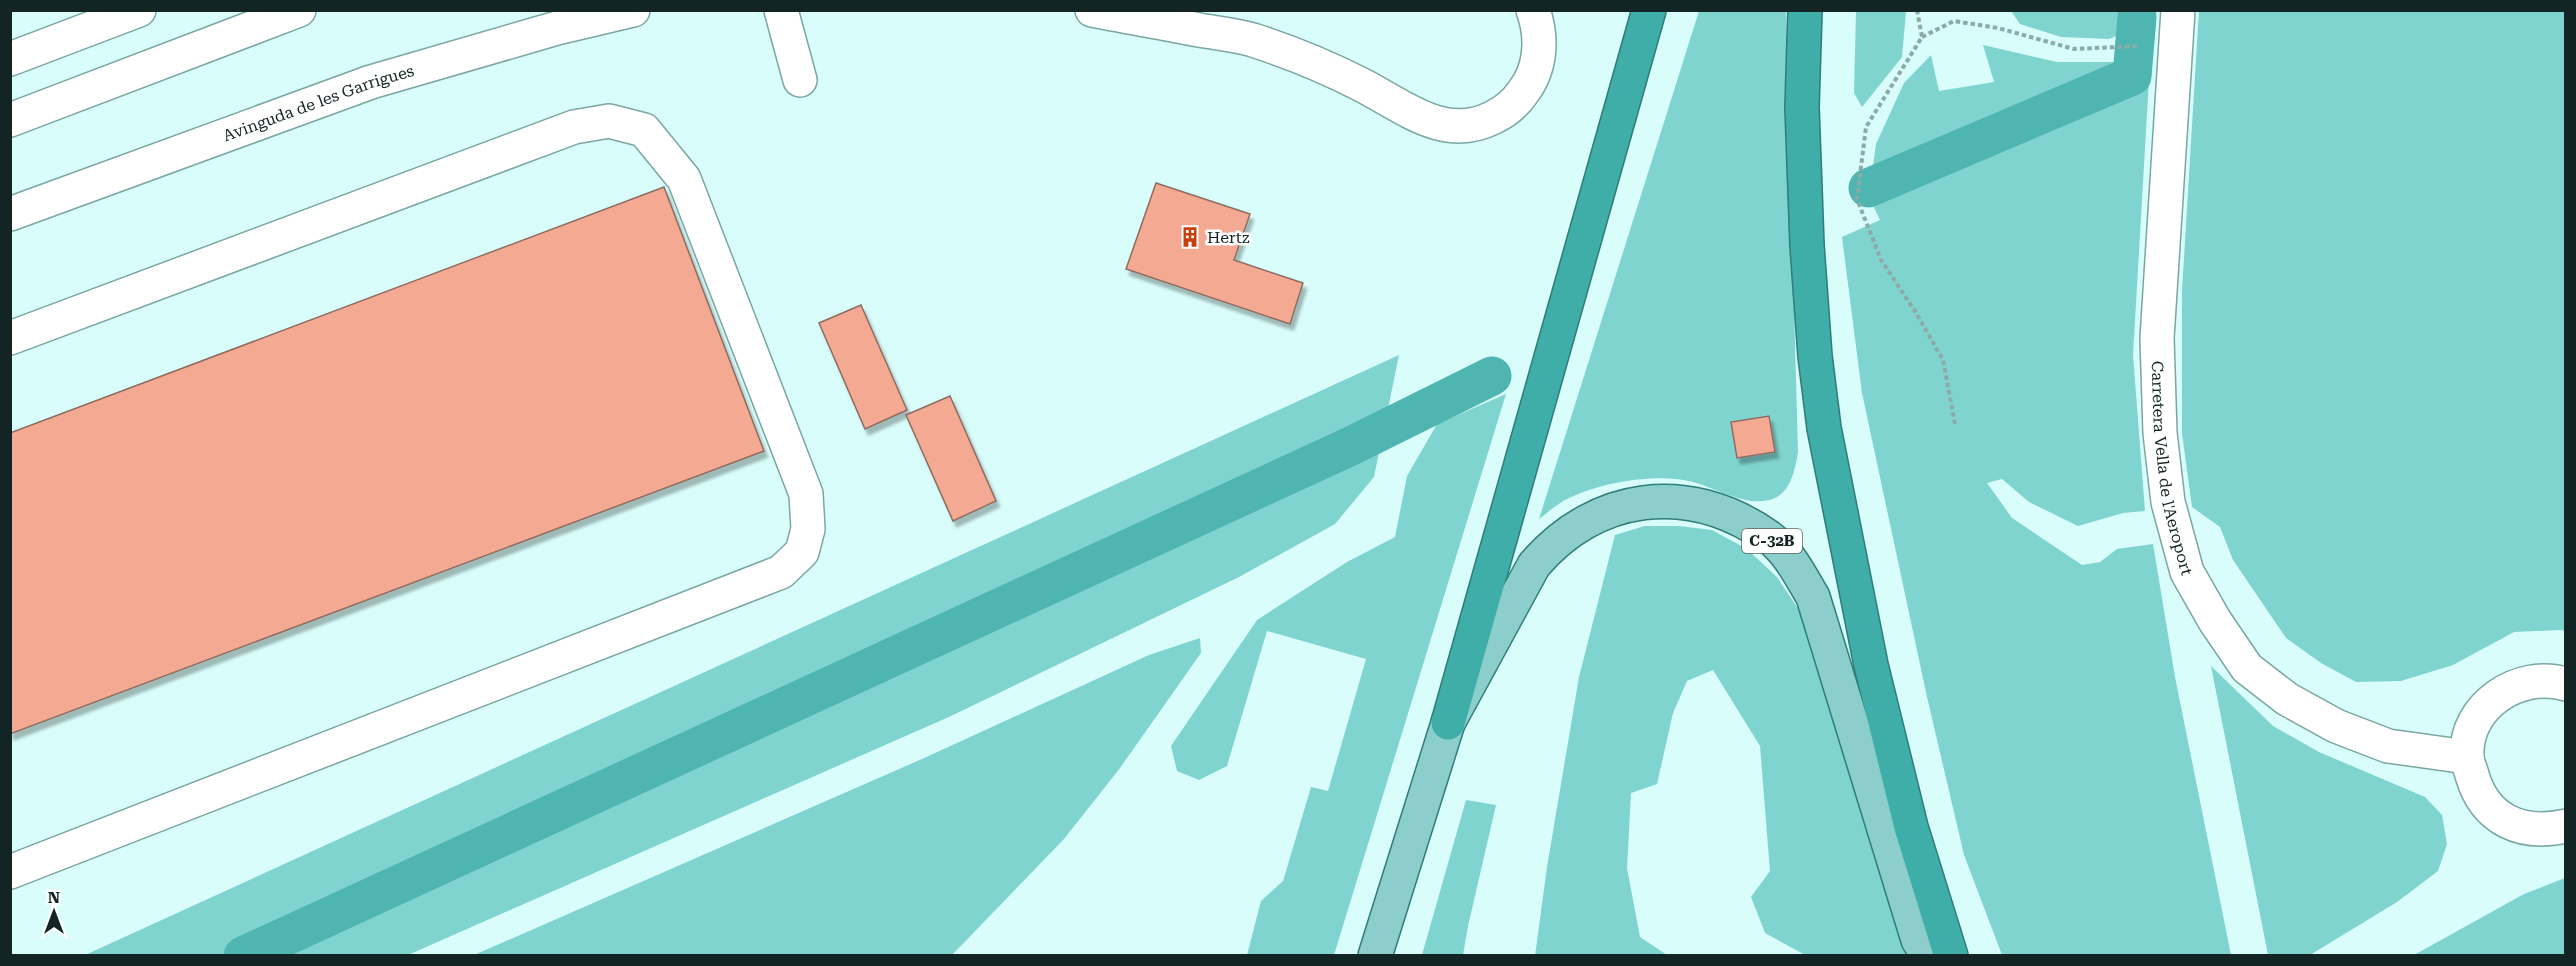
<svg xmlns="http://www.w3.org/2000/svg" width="2576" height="966" viewBox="0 0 2576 966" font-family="'Roboto Serif',serif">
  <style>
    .green { fill: #80d4cf }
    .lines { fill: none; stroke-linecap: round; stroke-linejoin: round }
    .canal { stroke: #4fb5b0; stroke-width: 39 }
    .building { fill: #f3a992; stroke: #8e6b60; stroke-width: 1.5; filter: url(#shadow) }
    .minor-casing { stroke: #7aa6a3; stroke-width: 36 }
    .major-casing { stroke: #2f7d79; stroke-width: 36 }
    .highway-casing { stroke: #2f7d79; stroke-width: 36 }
    .path { stroke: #8caaa8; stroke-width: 4; stroke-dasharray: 4.5 3; stroke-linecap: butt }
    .minor { stroke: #fff; stroke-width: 33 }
    .major { stroke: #8ccecb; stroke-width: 33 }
    .highway { stroke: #3fada8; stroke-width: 33 }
    .labels { text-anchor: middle; stroke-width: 5; stroke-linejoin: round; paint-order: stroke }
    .shield { fill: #fff; stroke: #596665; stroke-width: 1.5 }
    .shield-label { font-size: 15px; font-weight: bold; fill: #122423 }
    .street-label { font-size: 16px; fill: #122423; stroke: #fff }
    .poi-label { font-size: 16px; fill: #122423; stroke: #fff; text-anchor: start }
  </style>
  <defs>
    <filter id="shadow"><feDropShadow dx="3.5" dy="6" stdDeviation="1.5" flood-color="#0004"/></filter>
  </defs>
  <rect width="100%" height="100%" fill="#d8fdfa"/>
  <g class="green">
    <path d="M2199,10L2565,11V631L2561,630L2514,632L2453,665L2401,681L2356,682L2321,663L2286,638L2233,560L2220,527L2192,507L2182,433V291Z"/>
    <path d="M1699,11H1786L1798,453C1795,468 1792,488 1777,497C1750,511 1716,487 1689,481C1653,473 1597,483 1565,500C1556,505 1547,513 1539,519Z"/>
    <path d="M1856,11H1906L1902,57L1862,107L1854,93Z"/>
    <path d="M2011,11H2156L2155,20L2109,39L2061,37L2020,24Z"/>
    <path d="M1983,45L2057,62H2150L2133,355L2145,511L2123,513L2078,526L2029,502L2002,479L1987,483L2012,518L2082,565L2100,562L2117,549L2153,544L2175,677L2231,955H2002L1964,855L1927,697L1862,393L1842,237L1880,220L1869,197L1876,144L1904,83L1931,55L1939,91L1994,82Z"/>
    <path d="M1399,355L1374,477L1335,524L1239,577L951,716L408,955H85Z"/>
    <path d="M1506,394L1334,955H1247L1261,901L1283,881L1311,787L1328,791L1366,659L1267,631L1227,766L1199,780L1177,771L1171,746L1257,620L1347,562L1395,537L1407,476L1437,424Z"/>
    <path d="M1645,526H1679L1712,530L1747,549L1777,577L1803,616L1836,713L1898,933L1907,955H1805L1765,933L1751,897L1770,871L1760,746L1713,670L1687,681L1673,713L1657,784L1631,793L1627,868L1640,937L1667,955L1535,956L1547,867L1579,677L1615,535Z"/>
    <path d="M1200,638L1201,653L1120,768L1064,839L952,955H474L922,759L1149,655Z"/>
    <path d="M2211,666L2273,726L2319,752L2425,797L2442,815L2447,844L2438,871L2397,902L2310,955H2268Z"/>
    <path d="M1466,800L1496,805L1468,926L1463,955H1422Z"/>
    <path d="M2565,878V955H2414L2524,894Z"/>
  </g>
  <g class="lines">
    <g class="canal">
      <path d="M1868,188L2132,76L2137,17"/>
      <path d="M243,956L1351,446L1492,376"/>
    </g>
  </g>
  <g class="building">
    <path d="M1156,183L1250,214L1234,260L1303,283L1290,324L1126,269Z"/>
    <path d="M664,187L764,451L10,734V433Z"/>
    <path d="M861,305L907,410L865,429L819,323Z"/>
    <path d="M950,396L996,501L953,521L906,415Z"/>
    <path d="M1769,416L1775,452L1737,458L1731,422Z"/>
  </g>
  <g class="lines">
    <g class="minor-casing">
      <g id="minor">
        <path d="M781,10L800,80"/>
        <path d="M1092,10C1128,17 1164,23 1199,30C1217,33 1236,35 1253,40C1290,52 1327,67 1362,85C1403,106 1444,142 1492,118C1505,112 1515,104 1523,92C1541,69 1543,38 1533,10"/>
        <path id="s1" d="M2178,10L2157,338L2160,433L2168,502L2187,572L2215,621L2247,668L2287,699L2336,726L2388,746L2467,757"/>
        <path d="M10,59L139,10"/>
        <path d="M10,120L299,10"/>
        <path id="s2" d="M10,214L371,82L557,28L633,10"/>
        <path d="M10,338L574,127L609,121L644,130L684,179L806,494L808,529L802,552L781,572L10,872"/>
        <path d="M2566,684C2519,670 2464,706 2467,757C2467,763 2471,770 2472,775C2485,820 2521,836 2566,826"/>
      </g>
    </g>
    <g class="major-casing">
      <path id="major" d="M1375,956L1448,723L1534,565C1596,493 1687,481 1766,535C1788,550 1800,575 1813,597L1918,940L1928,956"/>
    </g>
    <g class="highway-casing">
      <g id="highway">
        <path d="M1805,10L1802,107L1807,245L1815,356L1824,428L1871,665L1911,827L1951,956"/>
        <path d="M1448,723L1649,10"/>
      </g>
    </g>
    <g class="path">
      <path d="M1917,10L1922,37L1866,127L1857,199L1881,260L1915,311L1943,360L1955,424"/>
      <path d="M1922,37L1954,21L1998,28L2074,49L2139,46"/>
    </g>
    <use href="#minor" class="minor"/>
    <use href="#major" class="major"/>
    <use href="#highway" class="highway"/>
  </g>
  <defs>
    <g id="building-bare" transform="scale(1.62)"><path d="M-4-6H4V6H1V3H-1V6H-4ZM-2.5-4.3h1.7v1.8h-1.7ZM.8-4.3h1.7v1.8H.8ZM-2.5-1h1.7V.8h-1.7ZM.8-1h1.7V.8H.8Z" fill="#c73f09" stroke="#fff" stroke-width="2.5" paint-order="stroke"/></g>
  </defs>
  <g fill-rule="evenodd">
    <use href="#building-bare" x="1190" y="237"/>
  </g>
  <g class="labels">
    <rect class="shield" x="1742" y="529" width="60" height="24" rx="4.5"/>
    <g class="shield-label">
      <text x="1772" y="546">C-32B</text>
    </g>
    <g class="street-label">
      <text dy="6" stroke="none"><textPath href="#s2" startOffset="328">Avinguda de les Garrigues</textPath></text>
      <text dy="6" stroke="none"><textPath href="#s1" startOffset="460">Carretera Vella de l'Aeroport</textPath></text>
    </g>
    <g class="poi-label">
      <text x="1207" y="243">Hertz</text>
    </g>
  </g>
  <rect width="2576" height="966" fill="none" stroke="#122423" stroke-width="24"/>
  <g transform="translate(54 912)" stroke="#ffffff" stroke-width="4.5" paint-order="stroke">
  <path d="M0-4.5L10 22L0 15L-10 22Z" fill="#122423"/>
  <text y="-9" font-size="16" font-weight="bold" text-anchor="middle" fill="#122423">N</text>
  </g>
</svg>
